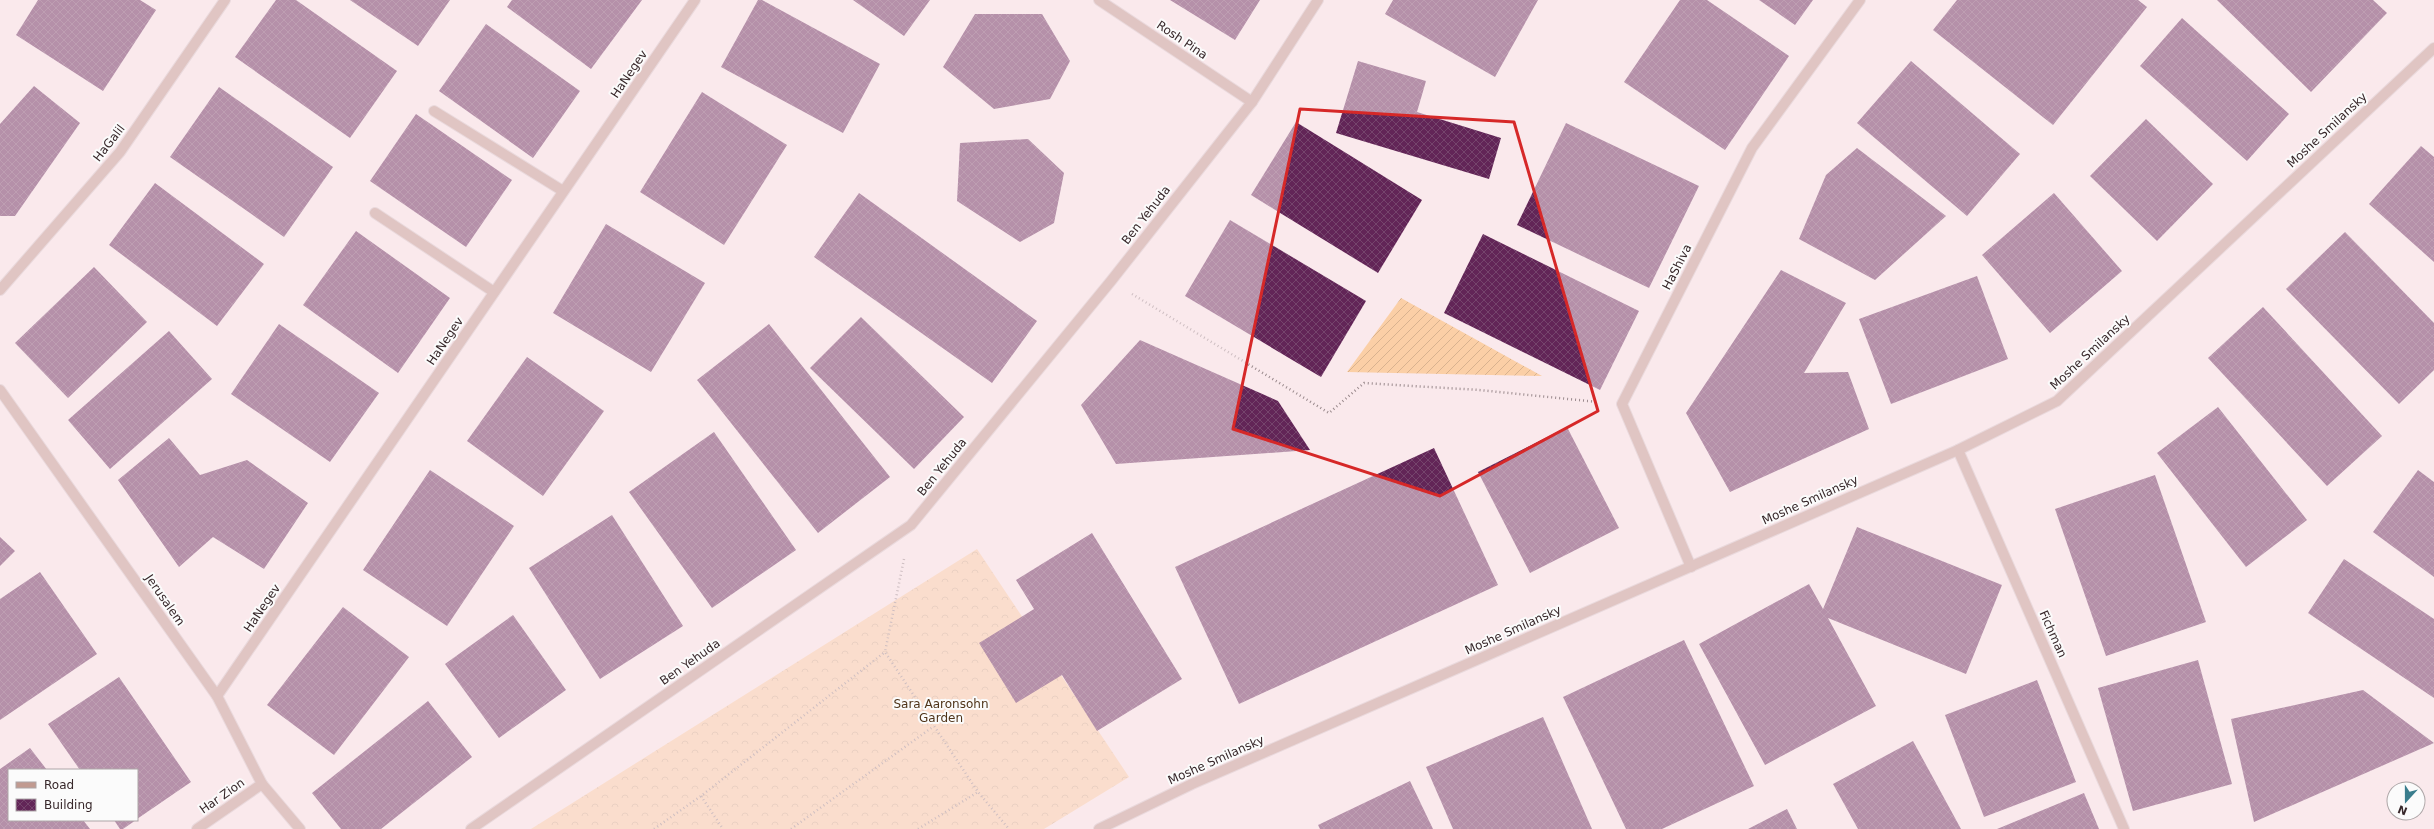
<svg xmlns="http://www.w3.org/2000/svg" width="2434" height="829" viewBox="0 0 2434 829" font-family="'DejaVu Sans',sans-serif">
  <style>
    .forest { fill: url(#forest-crowns) }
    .garden { fill: url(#garden-furrows) }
    .building { fill: url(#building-cross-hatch) }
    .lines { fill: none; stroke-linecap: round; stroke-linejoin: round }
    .minor-casing { stroke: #d7c6c9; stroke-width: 12 }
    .path { stroke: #9a8a8d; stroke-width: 2.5; stroke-dasharray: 1 3; stroke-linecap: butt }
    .minor { stroke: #c19a90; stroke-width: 10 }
    .marked { fill: none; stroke: #d62828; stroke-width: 3; stroke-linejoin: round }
    .labels { text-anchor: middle; stroke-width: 4; stroke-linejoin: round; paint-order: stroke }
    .street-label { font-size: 12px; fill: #37272a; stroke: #fbfbfb }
    .park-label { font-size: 12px; fill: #4f3419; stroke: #fbfbfb }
  </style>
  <defs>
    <pattern id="forest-crowns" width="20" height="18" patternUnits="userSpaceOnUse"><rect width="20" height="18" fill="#fbcfa6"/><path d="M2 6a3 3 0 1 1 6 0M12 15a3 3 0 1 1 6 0" fill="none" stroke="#d8b28f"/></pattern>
    <pattern id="garden-furrows" width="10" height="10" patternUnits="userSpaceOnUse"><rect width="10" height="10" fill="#fbcfa6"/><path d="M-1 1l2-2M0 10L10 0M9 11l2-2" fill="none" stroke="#d8b28f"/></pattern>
    <pattern id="building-cross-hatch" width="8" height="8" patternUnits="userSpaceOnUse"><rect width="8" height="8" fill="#622557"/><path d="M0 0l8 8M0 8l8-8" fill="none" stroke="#75446c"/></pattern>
  </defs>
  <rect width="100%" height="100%" fill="#fae9ec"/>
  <path class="forest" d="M977,549L1129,777L1044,829H531Z"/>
  <path class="garden" d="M1401,298L1542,376L1347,372Z"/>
  <g class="building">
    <path d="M38,0H140L156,10L103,91L16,35Z"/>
    <path d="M276,0H296L397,71L350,138L235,57Z"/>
    <path d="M350,0H450L418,46Z"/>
    <path d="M512,0H642L591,69L507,7Z"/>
    <path d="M758,0H762L880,64L843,133L721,67Z"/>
    <path d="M853,0H930L904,36Z"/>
    <path d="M1170,0H1260L1235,40Z"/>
    <path d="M1393,0H1538L1495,77L1385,14Z"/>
    <path d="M1680,0H1707L1789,56L1725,150L1624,82Z"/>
    <path d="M1759,0H1813L1795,25Z"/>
    <path d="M1957,0H2138L2147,7L2053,125L1933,30Z"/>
    <path d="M2217,0H2373L2387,13L2311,92Z"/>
    <path d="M975,14H1042L1070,61L1050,99L994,109L943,67Z"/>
    <path d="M2182,18L2289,114L2247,161L2140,66Z"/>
    <path d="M486,24L580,91L533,158L439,91Z"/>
    <path d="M1358,61L1426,81L1417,112L1501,138L1489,179L1336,133Z"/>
    <path d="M1911,61L2020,154L1967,216L1857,123Z"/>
    <path d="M34,86L80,123L15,216H0V124Z"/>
    <path d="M219,87L333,167L284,237L170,157Z"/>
    <path d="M702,92L787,145L724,245L640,192Z"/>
    <path d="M416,114L512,180L466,247L370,181Z"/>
    <path d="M2146,119L2213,184L2157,241L2090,176Z"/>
    <path d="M1296,122L1422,200L1378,273L1251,195Z"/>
    <path d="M1566,123L1699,186L1649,288L1517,225Z"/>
    <path d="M1028,139L1064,173L1054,223L1020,242L957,201L960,143Z"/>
    <path d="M2421,146L2434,157V262L2369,204Z"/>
    <path d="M1857,148L1946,216L1875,280L1799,239L1826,175Z"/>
    <path d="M155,183L264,264L217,326L109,245Z"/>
    <path d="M859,193L1037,321L992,383L814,257Z"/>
    <path d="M2054,193L2122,271L2050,333L1982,255Z"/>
    <path d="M1230,220L1366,301L1321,377L1185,296Z"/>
    <path d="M606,224L705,283L651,372L553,313Z"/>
    <path d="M356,231L450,298L398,373L303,305Z"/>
    <path d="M2345,232L2434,323V370L2399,404L2286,289Z"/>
    <path d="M1483,234L1639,311L1600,390L1444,313Z"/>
    <path d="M94,267L147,322L68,398L15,343Z"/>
    <path d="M1781,270L1846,303L1804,373L1848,372L1869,429L1730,492L1686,413Z"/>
    <path d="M1977,276L2008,359L1891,404L1859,319Z"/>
    <path d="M2263,307L2382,436L2327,486L2208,358Z"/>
    <path d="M861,317L964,417L914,469L810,368Z"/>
    <path d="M279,324L379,393L330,462L231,394Z"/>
    <path d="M769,324L890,477L818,533L697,380Z"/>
    <path d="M169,331L212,379L110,469L68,420Z"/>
    <path d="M1140,340L1278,401L1310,450L1116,464L1081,405Z"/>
    <path d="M527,357L604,411L543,496L467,441Z"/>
    <path d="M2218,407L2307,520L2246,567L2157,453Z"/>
    <path d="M1567,427L1619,528L1530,573L1478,472Z"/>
    <path d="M714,432L796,550L712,608L629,492Z"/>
    <path d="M169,438L200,475L247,460L308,503L264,569L213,537L179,567L118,480Z"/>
    <path d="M1434,448L1498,585L1239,704L1175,567Z"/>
    <path d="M430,470L514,526L447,626L363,570Z"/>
    <path d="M2418,470L2434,482V577L2373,532Z"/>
    <path d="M2155,475L2206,622L2106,656L2055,509Z"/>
    <path d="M612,515L683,626L600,679L529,568Z"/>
    <path d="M1857,527L2002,585L1966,674L1828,618L1876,706L1765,765L1699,644L1809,584L1823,609Z"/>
    <path d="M1092,533L1182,679L1097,731L1062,675L1016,703L979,643L1034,609L1016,580Z"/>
    <path d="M0,537L15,551L0,566Z"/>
    <path d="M2344,559L2434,619V698L2308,613Z"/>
    <path d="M40,572L97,654L0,720V599Z"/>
    <path d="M343,607L409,657L334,755L267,705Z"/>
    <path d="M513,615L566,690L499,738L445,664Z"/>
    <path d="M1684,640L1754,786L1662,829H1626L1563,697Z"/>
    <path d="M2198,660L2232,784L2133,811L2098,688Z"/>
    <path d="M119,677L191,782L137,819V770H80L48,724Z"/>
    <path d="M2037,680L2076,782L1984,817L1945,715Z"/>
    <path d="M2363,690L2434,743L2254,822L2231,719Z"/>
    <path d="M428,701L472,757L381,829H341L312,793Z"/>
    <path d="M1543,717L1592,829H1453L1426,767Z"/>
    <path d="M1913,741L1961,829H1858L1833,784Z"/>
    <path d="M30,748L47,770H9V820H83L90,829H0V769Z"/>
    <path d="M1410,781L1433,829H1320L1318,825Z"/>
    <path d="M2084,793L2099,829H1997Z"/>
    <path d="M1787,809L1797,829H1748Z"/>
    <path d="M114,820H136L123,829H120Z"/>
  </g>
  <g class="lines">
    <g class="minor-casing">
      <g id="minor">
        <path d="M1099,0L1252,102"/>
        <path d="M434,111L563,191"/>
        <path d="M375,213L494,292"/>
        <path d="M0,290L120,152L225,0"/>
        <path d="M0,390L217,696L262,784L300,829"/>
        <path d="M1958,450L2124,829"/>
        <path d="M1691,567L1622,404L1752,148L1860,0"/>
        <path d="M217,696L695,0"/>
        <path d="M197,829L262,784"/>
        <path d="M471,829L911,525L1111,281L1252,102L1318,0"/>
        <path d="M1099,829L1192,784L1958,450L2057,401L2434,48"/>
      </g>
    </g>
    <g class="path">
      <path d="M1132,294L1329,413L1364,383L1479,390L1598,402"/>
      <path d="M904,559L885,652L978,792L1009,829"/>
      <path d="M701,796L723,829"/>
      <path d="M654,829L701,796L885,652"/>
      <path d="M791,829L934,726"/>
      <path d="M918,829L978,792"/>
    </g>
    <use href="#minor" class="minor"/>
  </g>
  <path d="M0 0H2434V829H0ZM1300,109L1514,122L1598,411L1440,496L1233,429Z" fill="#fae9ec" fill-opacity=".55" fill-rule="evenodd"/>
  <path class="marked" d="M1300,109L1514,122L1598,411L1440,496L1233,429Z"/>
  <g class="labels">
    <g class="street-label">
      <text transform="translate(1182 40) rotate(34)" y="4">Rosh Pina</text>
      <text transform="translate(629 74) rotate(-56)" y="4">HaNegev</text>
      <text transform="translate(2327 130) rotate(-43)" y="4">Moshe Smilansky</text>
      <text transform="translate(109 143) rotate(-52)" y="4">HaGalil</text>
      <text transform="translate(1146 215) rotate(-52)" y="4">Ben Yehuda</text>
      <text transform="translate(1677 267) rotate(-63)" y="4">HaShiva</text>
      <text transform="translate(445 341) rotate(-56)" y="4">HaNegev</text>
      <text transform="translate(2090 352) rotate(-43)" y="4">Moshe Smilansky</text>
      <text transform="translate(942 467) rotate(-51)" y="4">Ben Yehuda</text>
      <text transform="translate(1810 500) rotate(-24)" y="4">Moshe Smilansky</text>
      <text transform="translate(165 600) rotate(55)" y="4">Jerusalem</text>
      <text transform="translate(262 608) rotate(-56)" y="4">HaNegev</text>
      <text transform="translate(1513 630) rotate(-24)" y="4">Moshe Smilansky</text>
      <text transform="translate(2053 634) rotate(66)" y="4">Fichman</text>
      <text transform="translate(690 662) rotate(-35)" y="4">Ben Yehuda</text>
      <text transform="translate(1216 760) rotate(-24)" y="4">Moshe Smilansky</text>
      <text transform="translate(222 796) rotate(-35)" y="4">Har Zion</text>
    </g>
    <g class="park-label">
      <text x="941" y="708">Sara Aaronsohn<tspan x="941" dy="14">Garden</tspan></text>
    </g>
  </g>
  <rect x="8" y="769" width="130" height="52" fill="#fbfbfb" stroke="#ada6a7"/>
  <rect x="16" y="782" width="20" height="6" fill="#c19a90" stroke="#ada6a7"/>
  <text x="44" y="789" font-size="12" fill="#37272a">Road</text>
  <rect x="16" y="799" width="20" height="12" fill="url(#building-cross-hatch)" stroke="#ada6a7"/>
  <text x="44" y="809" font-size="12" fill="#37272a">Building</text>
  <g transform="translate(2406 801) rotate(201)"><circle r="19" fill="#fbfbfb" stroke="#ada6a7"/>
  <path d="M0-3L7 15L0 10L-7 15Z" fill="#3a7d8d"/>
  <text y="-6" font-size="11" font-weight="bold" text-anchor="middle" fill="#37272a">N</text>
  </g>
</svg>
